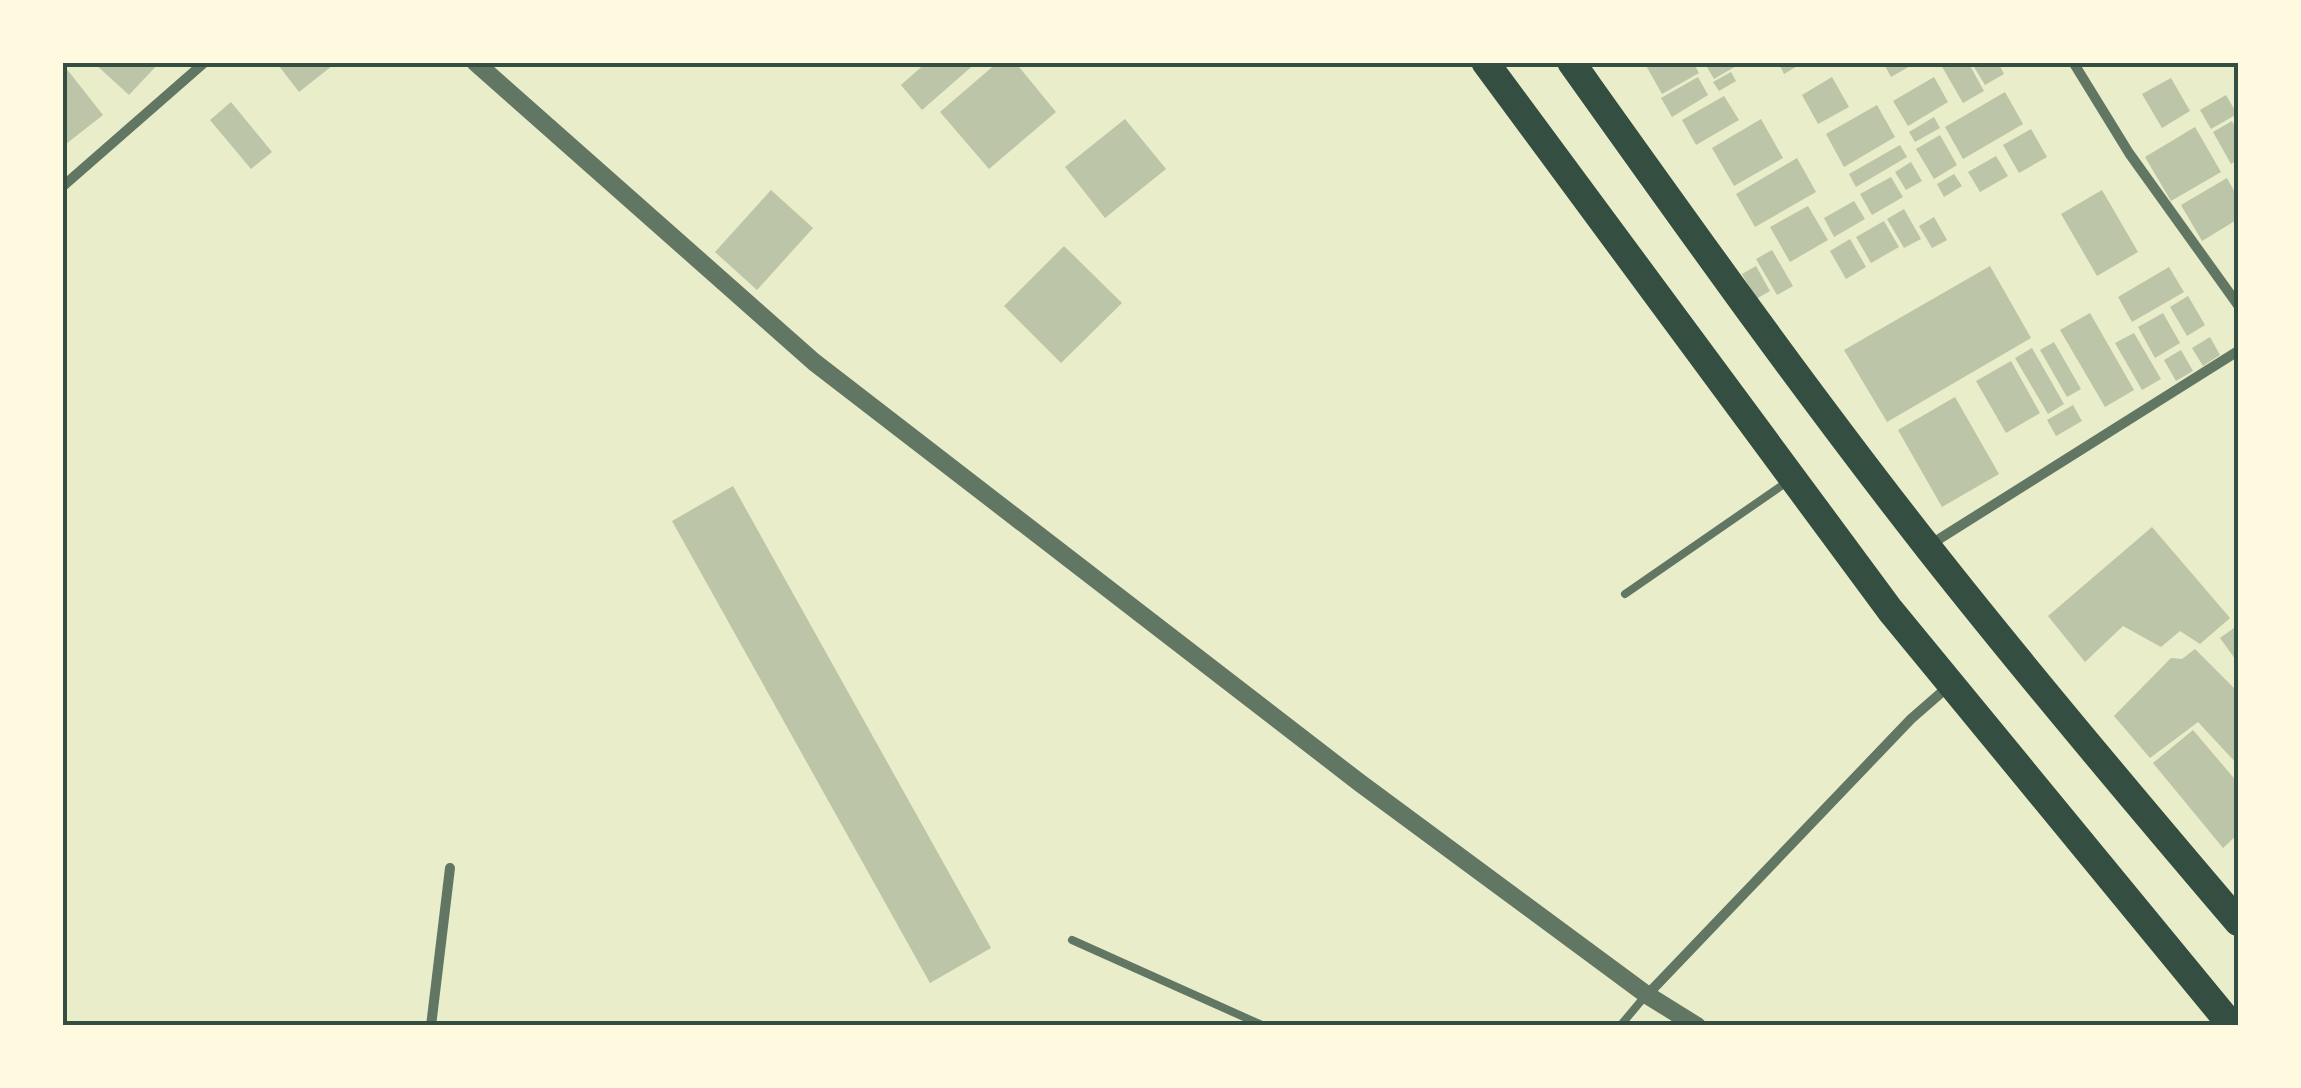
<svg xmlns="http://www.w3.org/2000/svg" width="2301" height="1088" viewBox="0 0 2301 1088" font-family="'Golos Text',sans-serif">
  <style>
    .building { fill: #bcc5a7 }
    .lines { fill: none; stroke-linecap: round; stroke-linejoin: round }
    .service { stroke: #617663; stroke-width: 8 }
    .minor { stroke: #617663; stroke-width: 10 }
    .tertiary { stroke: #617663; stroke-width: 18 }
    .trunk { stroke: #344e41; stroke-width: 28 }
    .neatline { fill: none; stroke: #344e41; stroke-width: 4 }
  </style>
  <rect width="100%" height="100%" fill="#e9edc9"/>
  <g class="building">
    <path d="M93,62H160L129,95Z"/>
    <path d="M276,62H337L299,92Z"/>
    <path d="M927,62H977L922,110L901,85Z"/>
    <path d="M998,62H1015L1056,112L989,169L940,112Z"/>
    <path d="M1644,62H1693L1699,73L1662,94Z"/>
    <path d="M1704,62H1743L1714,79Z"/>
    <path d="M1778,62H1804L1784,74Z"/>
    <path d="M1883,62H1917L1891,77Z"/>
    <path d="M1945,62H1968L1984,91L1963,103L1941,65Z"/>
    <path d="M1971,62H1998L2004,74L1985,85Z"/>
    <path d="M62,63L103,115L62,147Z"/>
    <path d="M1731,72L1736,81L1719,91L1713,82Z"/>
    <path d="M1698,77L1708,95L1672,117L1661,98Z"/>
    <path d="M1832,77L1849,107L1818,124L1802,95Z"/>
    <path d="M1934,77L1948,102L1908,126L1893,101Z"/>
    <path d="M2171,78L2190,111L2162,128L2142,94Z"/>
    <path d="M2005,92L2023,124L1963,159L1945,127Z"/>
    <path d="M2226,95L2237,114L2211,129L2200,110Z"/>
    <path d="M1724,96L1739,120L1696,145L1682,120Z"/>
    <path d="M231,102L272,152L251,169L210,120Z"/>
    <path d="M1877,105L1895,137L1844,167L1826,134Z"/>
    <path d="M1934,117L1940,128L1915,142L1909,132Z"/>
    <path d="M1125,119L1166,169L1105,218L1065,167Z"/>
    <path d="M1761,119L1783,158L1734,186L1712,148Z"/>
    <path d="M2232,121L2238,132V160L2231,164L2213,132Z"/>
    <path d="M2195,127L2221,172L2171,201L2145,157Z"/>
    <path d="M2031,129L2047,157L2019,173L2003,145Z"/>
    <path d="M1940,135L1957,165L1934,179L1916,149Z"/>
    <path d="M1900,145L1907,157L1856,187L1849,174Z"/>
    <path d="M1996,156L2008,176L1980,192L1968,172Z"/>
    <path d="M1797,158L1816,192L1755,227L1736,194Z"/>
    <path d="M1911,162L1922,181L1906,190L1895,172Z"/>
    <path d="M1954,174L1962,186L1944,197L1937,184Z"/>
    <path d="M1891,177L1903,197L1872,215L1860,194Z"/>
    <path d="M2227,178L2238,198V219L2202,241L2181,205Z"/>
    <path d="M771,190L813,228L757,290L715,252Z"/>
    <path d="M2102,190L2138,252L2097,276L2061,214Z"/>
    <path d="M1854,201L1865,219L1834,237L1824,218Z"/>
    <path d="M1808,206L1828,240L1790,262L1770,227Z"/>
    <path d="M1904,209L1921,239L1904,248L1887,219Z"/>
    <path d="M1934,217L1947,240L1932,248L1919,226Z"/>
    <path d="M1884,221L1899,247L1871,263L1856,237Z"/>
    <path d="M1850,239L1866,267L1846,279L1830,251Z"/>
    <path d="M1064,246L1122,303L1061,363L1004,306Z"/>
    <path d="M1772,250L1793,286L1777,295L1756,259Z"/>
    <path d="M1756,266L1770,291L1756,299L1742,274Z"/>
    <path d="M1990,266L2031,338L1887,422L1844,350Z"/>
    <path d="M2169,267L2184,292L2132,322L2118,297Z"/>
    <path d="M2188,296L2205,325L2187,336L2170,307Z"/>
    <path d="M2090,313L2134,390L2105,407L2060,330Z"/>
    <path d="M2163,313L2180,343L2155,358L2138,327Z"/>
    <path d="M2134,333L2161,379L2142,390L2115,343Z"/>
    <path d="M2210,337L2220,355L2203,366L2192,348Z"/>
    <path d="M2054,342L2081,389L2067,397L2040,350Z"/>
    <path d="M2032,348L2064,404L2048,414L2015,358Z"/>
    <path d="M2181,350L2193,371L2176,381L2164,360Z"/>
    <path d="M2011,361L2040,413L2006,433L1976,381Z"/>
    <path d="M1955,397L1999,474L1942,507L1898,430Z"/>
    <path d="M2073,405L2082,421L2056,436L2047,420Z"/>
    <path d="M733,486L991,948L930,983L672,521Z"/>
    <path d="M2152,527L2230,618L2200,644L2180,631L2161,647L2123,626L2085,662L2048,616Z"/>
    <path d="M2238,625V663L2220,638Z"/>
    <path d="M2195,649L2238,692V765L2198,722L2150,758L2114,716L2171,658L2182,659Z"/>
    <path d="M2193,730L2238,783V834L2223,848L2153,763Z"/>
  </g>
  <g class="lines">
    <g class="service">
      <path d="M1625,594L1787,482"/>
      <path d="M1072,940L1264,1026"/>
      <path d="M1620,1026L1646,995"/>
    </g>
    <g class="minor">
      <path d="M2073,62L2129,153L2238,305"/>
      <path d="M62,187L205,62"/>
      <path d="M1928,546L2238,351"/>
      <path d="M1647,995L1911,719L1950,685"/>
      <path d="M431,1026L450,868"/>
    </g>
    <path class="tertiary" d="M475,62L814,362L1360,783L1647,995L1697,1026"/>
    <g class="trunk">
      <path d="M1485,62L1890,610L2232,1026"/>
      <path d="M1571,62C1688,226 1805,391 1930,550C2030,677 2134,800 2238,922"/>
    </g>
  </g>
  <rect width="2301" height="1088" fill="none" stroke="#fefae0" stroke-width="130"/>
  <rect x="65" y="65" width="2171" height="958" class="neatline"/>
</svg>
